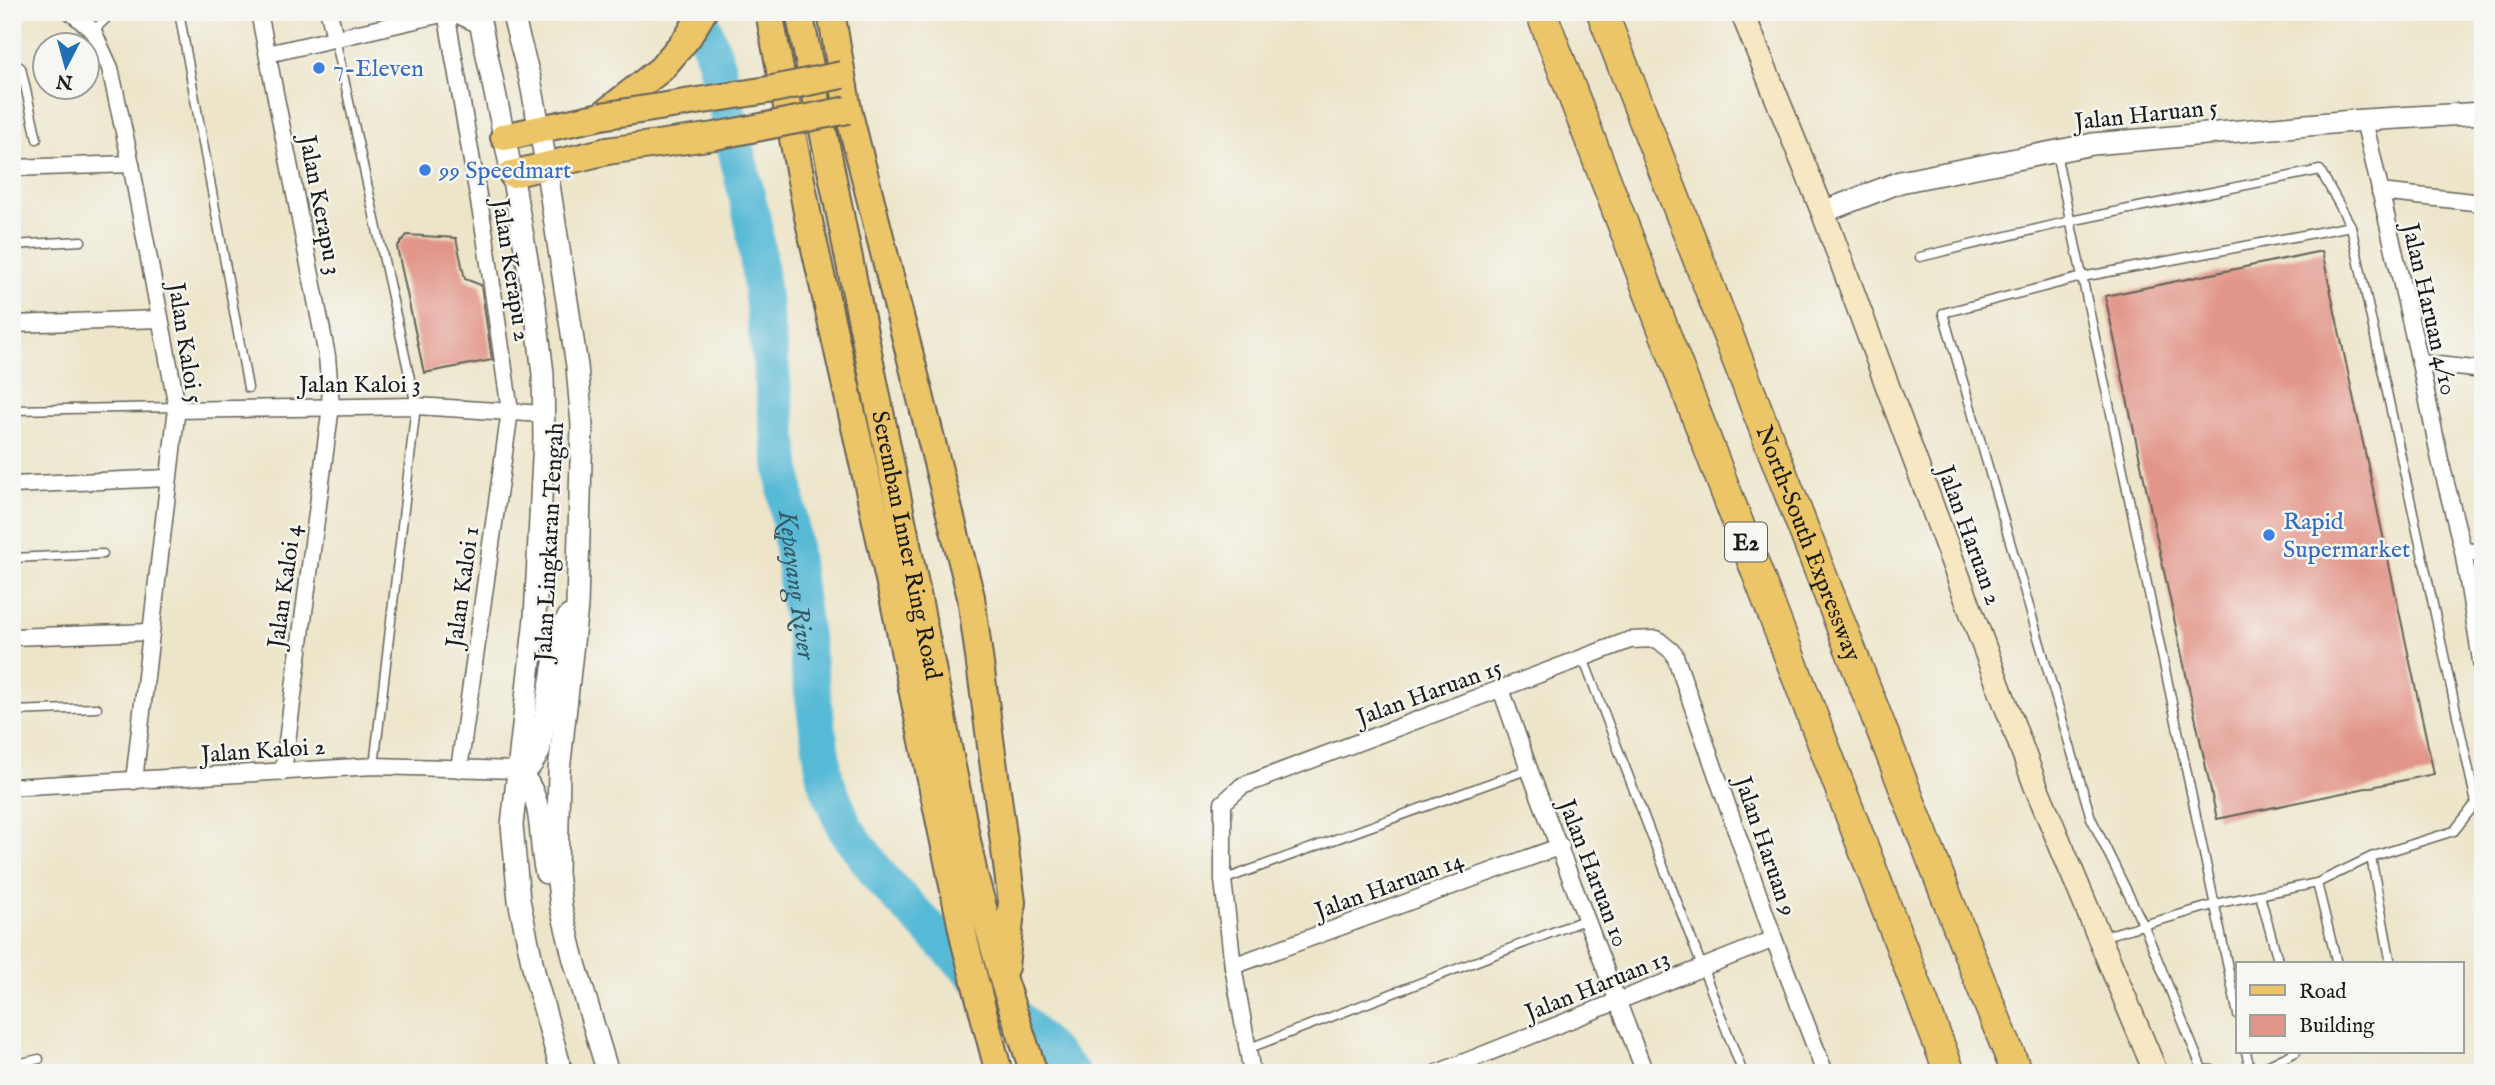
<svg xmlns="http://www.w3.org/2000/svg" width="2495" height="1085" viewBox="0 0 2495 1085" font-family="'IM FELL English',serif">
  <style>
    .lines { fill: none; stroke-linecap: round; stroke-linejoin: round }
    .river { stroke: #57b9d6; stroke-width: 37 }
    .building { fill: #e2968a }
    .service-casing { stroke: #656259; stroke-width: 11 }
    .minor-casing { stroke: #656259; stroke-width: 19 }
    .tertiary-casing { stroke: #656259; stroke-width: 24 }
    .secondary-casing { stroke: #656259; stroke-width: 26 }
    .primary-casing { stroke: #656259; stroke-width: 30 }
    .motorway-casing { stroke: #656259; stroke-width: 33 }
    .service { stroke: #fff; stroke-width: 8 }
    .minor { stroke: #fff; stroke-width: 16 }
    .tertiary { stroke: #fff; stroke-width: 21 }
    .secondary { stroke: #f7e8c3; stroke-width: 23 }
    .primary { stroke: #ecc569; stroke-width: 26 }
    .motorway { stroke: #ecc569; stroke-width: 30 }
    .primary-bridge-casing { stroke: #656259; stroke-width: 30; stroke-linecap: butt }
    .primary-bridge { stroke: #ecc569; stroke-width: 26 }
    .shop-dot { fill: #3f7fe0; stroke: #f6f6f2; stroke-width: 2.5 }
    .labels { text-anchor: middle; stroke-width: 5; stroke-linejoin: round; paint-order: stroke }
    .shield { fill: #f6f6f2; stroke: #5d5d5c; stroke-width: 2 }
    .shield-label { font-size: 23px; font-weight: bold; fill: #1c1c1c }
    .shop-label { font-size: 24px; fill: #366cbe; stroke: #f6f6f2; text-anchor: start }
    .street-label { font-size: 24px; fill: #1c1c1c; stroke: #f6f6f2 }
    .water-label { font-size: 26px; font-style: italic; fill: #345b66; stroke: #f6f6f2 }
  </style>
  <rect width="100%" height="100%" fill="#f6f6f2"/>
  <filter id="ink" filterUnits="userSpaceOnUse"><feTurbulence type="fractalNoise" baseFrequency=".0143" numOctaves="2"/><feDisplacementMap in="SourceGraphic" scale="14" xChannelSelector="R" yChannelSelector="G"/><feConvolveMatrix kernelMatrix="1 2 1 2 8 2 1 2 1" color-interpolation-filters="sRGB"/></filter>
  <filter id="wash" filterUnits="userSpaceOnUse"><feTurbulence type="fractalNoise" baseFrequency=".00686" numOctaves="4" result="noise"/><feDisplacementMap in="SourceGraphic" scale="28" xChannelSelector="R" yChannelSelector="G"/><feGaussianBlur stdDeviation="1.57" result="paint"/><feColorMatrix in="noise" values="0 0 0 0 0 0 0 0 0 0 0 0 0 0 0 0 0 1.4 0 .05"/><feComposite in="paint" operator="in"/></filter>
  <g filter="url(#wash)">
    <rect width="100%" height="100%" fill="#ede5c9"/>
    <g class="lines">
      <path class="river" id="s1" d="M698,12L715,58L754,227L798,592L825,779L845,828L884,882L1071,1073"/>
    </g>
    <g id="blocks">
      <g class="building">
        <path d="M407,235L456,238L465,279L481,285L492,360L424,373L397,247Z"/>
        <path d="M2322,251L2434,774L2217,819L2105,296Z"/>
      </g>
    </g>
  </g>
  <g filter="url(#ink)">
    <use href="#blocks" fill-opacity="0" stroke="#656259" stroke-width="2"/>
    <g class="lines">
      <g class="service-casing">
        <g id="service">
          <path d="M179,12L248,388"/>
          <path d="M93,31L113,12"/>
          <path d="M335,38L416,406L374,766"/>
          <path d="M12,61L21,68L37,139"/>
          <path d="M2056,153L2238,1015"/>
          <path d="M12,245L81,241"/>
          <path d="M1920,257L2070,221L2320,170L2351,226L2476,803L2454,831L2371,857"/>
          <path d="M12,410L177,407"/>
          <path d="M12,558L103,554"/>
          <path d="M1583,658L1743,1073"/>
          <path d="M12,711L97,708"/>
          <path d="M1223,880L1529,769"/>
          <path d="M2317,883L2337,964"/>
          <path d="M2260,895L2279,964"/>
          <path d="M2101,937L2224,902L2317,883L2371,857L2391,964"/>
          <path d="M1247,1049L1587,919"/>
          <path d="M2246,1052L2251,1073"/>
          <path d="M12,1065L39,1059"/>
          <path d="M2243,1073L2202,1069L2144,926L2091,818L1943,313L2082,277L2351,226"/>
          <path d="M2252,1073L2296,1052"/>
        </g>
      </g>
      <g class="minor-casing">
        <g id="minor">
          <path d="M71,12L93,31L110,68L131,164L177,407L134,781"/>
          <path d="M259,12L327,356L331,406L283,772"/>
          <path d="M329,12L335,38"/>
          <path d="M446,12L485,236L510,411L459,769"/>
          <path d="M268,54L446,13L458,15L482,26"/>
          <path d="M2364,120L2420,363L2440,460L2463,551L2483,673"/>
          <path d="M12,168L131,164"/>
          <path d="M2380,192L2483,203"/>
          <path d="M12,324L160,319"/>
          <path d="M2420,363L2483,370"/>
          <path d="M175,410L416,406L544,414"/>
          <path d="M12,485L168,478"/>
          <path d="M2463,551L2483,553"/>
          <path d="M12,637L150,632"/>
          <path d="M1501,689L1529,769L1645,1073"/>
          <path d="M12,787L374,766L517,770"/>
          <path d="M1233,966L1561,846"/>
          <path d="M1252,1073L1233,966L1223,880V803L1242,786L1630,640L1657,639L1674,653L1774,939L1825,1073"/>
          <path d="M1437,1073L1774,939"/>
        </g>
      </g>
      <g class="tertiary-casing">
        <g id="tertiary">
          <path d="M478,12L512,174L535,305L543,374L544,438L535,618L512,825L519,900L535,976L562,1073"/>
          <path d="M512,12L530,79L544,152L577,366L582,425L577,606L559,771L557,873L561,907L574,960L608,1073"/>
          <path d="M1823,212L1900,182L2093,144L2364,120L2483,113"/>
          <path d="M517,770L531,765L539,752L557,645L561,629L569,616"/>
          <path d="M517,770C547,797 537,838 546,873"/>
        </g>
      </g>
      <g class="secondary-casing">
        <path id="secondary" d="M1742,12L1823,212L2035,784L2156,1073"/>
      </g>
      <g class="primary-casing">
        <g id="primary">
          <path d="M769,12L808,217L893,597L965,943L999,1073"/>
          <path id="s2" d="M799,12L974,875L1004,983L1034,1073"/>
          <path d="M831,12L848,110L971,597L1012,902L1005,967"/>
          <path d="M504,137L601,116L661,69L688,37L703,12"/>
          <path d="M512,174L607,151"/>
        </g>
      </g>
      <g class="motorway-casing">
        <g id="motorway">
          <path d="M1541,12L1950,1073"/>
          <path id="s3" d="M1602,12L1971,959L2017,1073"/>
        </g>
      </g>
      <use href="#service" class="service"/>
      <use href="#minor" class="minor"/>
      <use href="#tertiary" class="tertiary"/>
      <use href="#secondary" class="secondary"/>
      <use href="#primary" class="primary"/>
      <use href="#motorway" class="motorway"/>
      <g class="primary-bridge-casing">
        <g id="primary-bridge">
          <path d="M601,116L768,90L842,75"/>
          <path d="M607,151L715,136L848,110"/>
        </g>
      </g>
      <use href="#primary-bridge" class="primary-bridge"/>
    </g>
  </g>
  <g class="shop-dot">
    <circle cx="319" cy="68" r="7"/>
    <circle cx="425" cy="170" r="7"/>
    <circle cx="2269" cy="535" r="7"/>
  </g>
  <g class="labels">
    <rect class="shield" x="1725" y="522.5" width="42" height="39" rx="5"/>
    <g class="shield-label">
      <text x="1746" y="550">E2</text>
    </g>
    <g class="shop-label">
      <text x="333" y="76">7-Eleven</text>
      <text x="439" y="178">99 Speedmart</text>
      <text x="2283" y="529">Rapid<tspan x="2283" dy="28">Supermarket</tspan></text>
    </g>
    <g class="street-label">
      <text transform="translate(2146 114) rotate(-6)" y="8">Jalan Haruan 5</text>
      <text transform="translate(321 205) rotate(79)" y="8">Jalan Kerapu 3</text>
      <text transform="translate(512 270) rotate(81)" y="8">Jalan Kerapu 2</text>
      <text transform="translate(2430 309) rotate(77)" y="8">Jalan Haruan 4/10</text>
      <text transform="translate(186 343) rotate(81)" y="8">Jalan Kaloi 5</text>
      <text x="360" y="392">Jalan Kaloi 3</text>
      <text transform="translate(1970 535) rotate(70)" y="8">Jalan Haruan 2</text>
      <text transform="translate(549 542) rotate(-87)" y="8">Jalan Lingkaran Tengah</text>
      <text dy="8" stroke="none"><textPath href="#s3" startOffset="570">North–South Expressway</textPath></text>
      <text dy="8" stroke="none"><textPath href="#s2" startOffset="544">Seremban Inner Ring Road</textPath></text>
      <text transform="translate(284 586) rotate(-82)" y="8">Jalan Kaloi 4</text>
      <text transform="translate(462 587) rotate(-82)" y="8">Jalan Kaloi 1</text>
      <text transform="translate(1429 692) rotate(-20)" y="8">Jalan Haruan 15</text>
      <text transform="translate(263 750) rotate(-4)" y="8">Jalan Kaloi 2</text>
      <text transform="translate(1766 846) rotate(71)" y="8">Jalan Haruan 9</text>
      <text transform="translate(1594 873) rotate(69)" y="8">Jalan Haruan 10</text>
      <text transform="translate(1389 885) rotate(-20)" y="8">Jalan Haruan 14</text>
      <text transform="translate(1597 985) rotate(-22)" y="8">Jalan Haruan 13</text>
    </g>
    <g class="water-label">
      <text dy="9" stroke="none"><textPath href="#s1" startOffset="583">Kepayang River</textPath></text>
    </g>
  </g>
  <rect width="2495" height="1085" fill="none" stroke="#f6f6f2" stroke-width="42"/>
  <rect x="2236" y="962" width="228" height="91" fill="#f6f6f2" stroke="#9f9f9c" stroke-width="2"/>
  <rect x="2250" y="985" width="35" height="10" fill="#ecc569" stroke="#9f9f9c" stroke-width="2"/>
  <text x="2299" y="998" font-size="21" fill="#1c1c1c">Road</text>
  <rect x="2250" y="1015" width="35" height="21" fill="#e2968a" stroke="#9f9f9c" stroke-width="2"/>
  <text x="2299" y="1032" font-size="21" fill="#1c1c1c">Building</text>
  <g transform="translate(66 66) rotate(186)"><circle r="33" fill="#f6f6f2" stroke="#9f9f9c" stroke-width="2"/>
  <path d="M0-5L12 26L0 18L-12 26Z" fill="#1f6fb2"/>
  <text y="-10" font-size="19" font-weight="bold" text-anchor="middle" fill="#1c1c1c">N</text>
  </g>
</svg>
